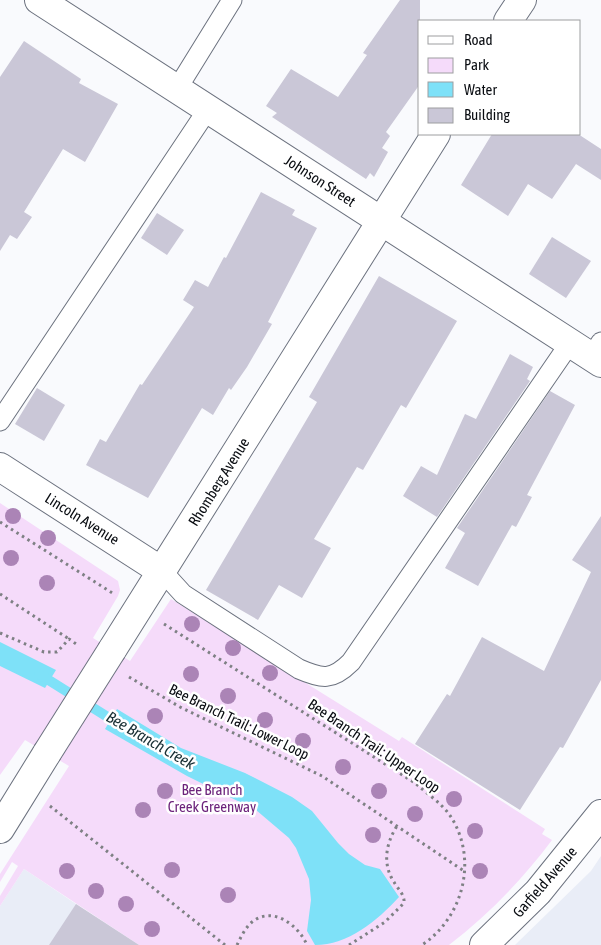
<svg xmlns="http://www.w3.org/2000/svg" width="601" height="945" viewBox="0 0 601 945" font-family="'Asap Condensed',sans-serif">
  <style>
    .built { fill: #e9edf7 }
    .green { fill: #f5dbfa }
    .water { fill: #7ee1f8 }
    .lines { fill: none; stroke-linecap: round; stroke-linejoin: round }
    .stream { stroke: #7ee1f8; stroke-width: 10 }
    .building { fill: #cac7d7 }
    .lane-casing { stroke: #6c727f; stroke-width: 21 }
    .street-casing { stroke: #6c727f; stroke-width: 30 }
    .secondary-casing { stroke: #6c727f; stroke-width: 30 }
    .path { stroke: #7e8084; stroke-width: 3; stroke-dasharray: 2.5 4; stroke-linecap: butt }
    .lane { stroke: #fff; stroke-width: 19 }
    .street { stroke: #fff; stroke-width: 28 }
    .secondary { stroke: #fff; stroke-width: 28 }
    .secondary-bridge-casing { stroke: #6c727f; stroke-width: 30; stroke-linecap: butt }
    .secondary-bridge { stroke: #fff; stroke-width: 28 }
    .tree { fill: #ab84b6 }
    .labels { text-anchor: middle; stroke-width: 5; stroke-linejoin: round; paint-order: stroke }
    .street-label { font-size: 15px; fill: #090c11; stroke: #fff }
    .park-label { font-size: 15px; fill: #6c237b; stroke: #fff }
    .water-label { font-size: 16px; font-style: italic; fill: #182f34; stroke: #fff }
  </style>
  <rect width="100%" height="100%" fill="#f9fafd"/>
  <g class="built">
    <path d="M601,856V945H515L591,871Z"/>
    <path d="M24,869L76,904L139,945H0V906Z"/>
  </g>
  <path class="green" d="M0,503L118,581L120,590L118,596L93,638L130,661L171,599L399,741L402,737L545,829L542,834L552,840C523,879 488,915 449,945H139L24,869L0,906V896L18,866L12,862L0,882V874L69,766L25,740L0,775Z"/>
  <g class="water">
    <path d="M0,642L56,670L45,688L0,666Z"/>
    <path d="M117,709L181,748L245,773L292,797L312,811L338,843L349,854L365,865L380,869L399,897C377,921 348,945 315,945L307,931L311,900L309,879L296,848L289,838L256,810L187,776L105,729Z"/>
  </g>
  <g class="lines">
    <path class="stream" d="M39,674L122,726"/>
  </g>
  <g class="building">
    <path d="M400,0H420V84L386,132L390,136L382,148L388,152L374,177L370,173L366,179L272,117L277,113L266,106L291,69L338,97L367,55L363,53Z"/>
    <path d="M24,41L81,79L79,83L118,104L85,162L63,149L24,212L32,217L17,239L10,235L0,251V77Z"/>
    <path d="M492,134H578L601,149V180L576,164L552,199L528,184L508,216L461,185Z"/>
    <path d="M261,192L295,210L292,215L317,228L268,322L272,324L247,367L231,390L229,388L213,415L202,408L148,498L86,465L100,439L106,442L140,384L142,385L194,307L183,300L195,280L208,287L224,257L226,258Z"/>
    <path d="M157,213L184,230L167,255L141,238Z"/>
    <path d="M552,237L591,261L566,298L529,274Z"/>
    <path d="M379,276L457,321L406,408L401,405L363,470L357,467L314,539L331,548L302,598L279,585L258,620L206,590L317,402L309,397Z"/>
    <path d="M510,354L533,367L527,379L530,381L437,517L403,496L421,466L437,475L465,414L476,419Z"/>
    <path d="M37,388L65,405L44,441L15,424Z"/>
    <path d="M550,391L575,405L527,495L532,497L516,527L512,525L478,586L445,568L465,533L457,528Z"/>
    <path d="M601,516V680L563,748L560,747L520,810L415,744L447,694L450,696L482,637L544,671L591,572L572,560Z"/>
    <path d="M76,904L139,945H49Z"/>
  </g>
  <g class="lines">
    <g class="lane-casing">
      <g id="lane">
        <path d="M177,89L232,0"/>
        <path d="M591,357L601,342"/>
        <path d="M0,421L208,109"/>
        <path d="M163,572L183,594L299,669C322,679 332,681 351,662L570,343"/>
      </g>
    </g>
    <g class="street-casing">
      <g id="street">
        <path d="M39,0L601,363"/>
        <path d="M0,467L163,572"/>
        <path d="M484,945L538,892L601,814"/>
      </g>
    </g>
    <g class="secondary-casing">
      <g id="secondary">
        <path d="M508,21L522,0"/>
        <path d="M112,650L436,134"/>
        <path d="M0,829L47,753"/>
      </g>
    </g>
    <g class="path">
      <path d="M0,522L114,594"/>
      <path d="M0,594L69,639"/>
      <path d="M164,624L415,783C426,793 440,802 449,814C479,857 464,917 422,945"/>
      <path d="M0,633L44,652H57L69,639L79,646"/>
      <path d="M129,677L180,707L322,776L464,871"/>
      <path d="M50,806L225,945"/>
      <path d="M237,945C241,937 245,928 252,922C273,905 299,926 307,945"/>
      <path d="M349,945L385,922L404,903C405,895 398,889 394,882C382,864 386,843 397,826"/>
    </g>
    <use href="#lane" class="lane"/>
    <use href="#street" class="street"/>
    <use href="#secondary" class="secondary"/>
    <g class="secondary-bridge-casing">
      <path id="secondary-bridge" d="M47,753L112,650"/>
    </g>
    <use href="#secondary-bridge" class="secondary-bridge"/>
  </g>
  <g class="tree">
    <circle cx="13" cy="516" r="8"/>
    <circle cx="48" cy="538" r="8"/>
    <circle cx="11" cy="558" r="8"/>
    <circle cx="47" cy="583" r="8"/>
    <circle cx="192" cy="624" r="8"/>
    <circle cx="233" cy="648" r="8"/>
    <circle cx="270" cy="673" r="8"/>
    <circle cx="191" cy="674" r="8"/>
    <circle cx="228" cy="696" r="8"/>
    <circle cx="155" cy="716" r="8"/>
    <circle cx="265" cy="720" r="8"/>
    <circle cx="303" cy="741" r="8"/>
    <circle cx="343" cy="767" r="8"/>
    <circle cx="165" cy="791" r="8"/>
    <circle cx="379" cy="791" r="8"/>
    <circle cx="454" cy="799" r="8"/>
    <circle cx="143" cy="810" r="8"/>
    <circle cx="415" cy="814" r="8"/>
    <circle cx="475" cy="831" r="8"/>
    <circle cx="373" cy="835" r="8"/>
    <circle cx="172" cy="870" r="8"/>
    <circle cx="67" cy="871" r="8"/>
    <circle cx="480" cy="871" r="8"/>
    <circle cx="96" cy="891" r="8"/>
    <circle cx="228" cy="895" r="8"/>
    <circle cx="126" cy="904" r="8"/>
    <circle cx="152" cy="929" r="8"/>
  </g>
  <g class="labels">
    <g class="street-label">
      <text transform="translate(320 181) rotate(33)" y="5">Johnson Street</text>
      <text transform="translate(219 482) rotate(-58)" y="5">Rhomberg Avenue</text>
      <text transform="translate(82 519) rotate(32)" y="5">Lincoln Avenue</text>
      <text transform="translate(239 722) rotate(26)" y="5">Bee Branch Trail: Lower Loop</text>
      <text transform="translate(374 746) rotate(34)" y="5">Bee Branch Trail: Upper Loop</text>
      <text transform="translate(545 882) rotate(-49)" y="5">Garfield Avenue</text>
    </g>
    <g class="park-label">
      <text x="212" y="795">Bee Branch<tspan x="212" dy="17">Creek Greenway</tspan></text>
    </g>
    <g class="water-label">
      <text transform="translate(151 740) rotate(30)" y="6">Bee Branch Creek</text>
    </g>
  </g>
  <rect x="418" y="20" width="162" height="115" fill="#ffffff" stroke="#9d9ea0"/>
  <rect x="428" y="36" width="25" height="8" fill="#ffffff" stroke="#9d9ea0"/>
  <text x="464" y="45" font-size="15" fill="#090c11">Road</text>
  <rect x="428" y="58" width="25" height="15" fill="#f5dbfa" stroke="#9d9ea0"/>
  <text x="464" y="70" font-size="15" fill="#090c11">Park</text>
  <rect x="428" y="82" width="25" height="15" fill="#7ee1f8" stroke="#9d9ea0"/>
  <text x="464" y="95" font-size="15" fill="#090c11">Water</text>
  <rect x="428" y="108" width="25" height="15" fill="#cac7d7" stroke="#9d9ea0"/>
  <text x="464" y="120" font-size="15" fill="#090c11">Building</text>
</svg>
